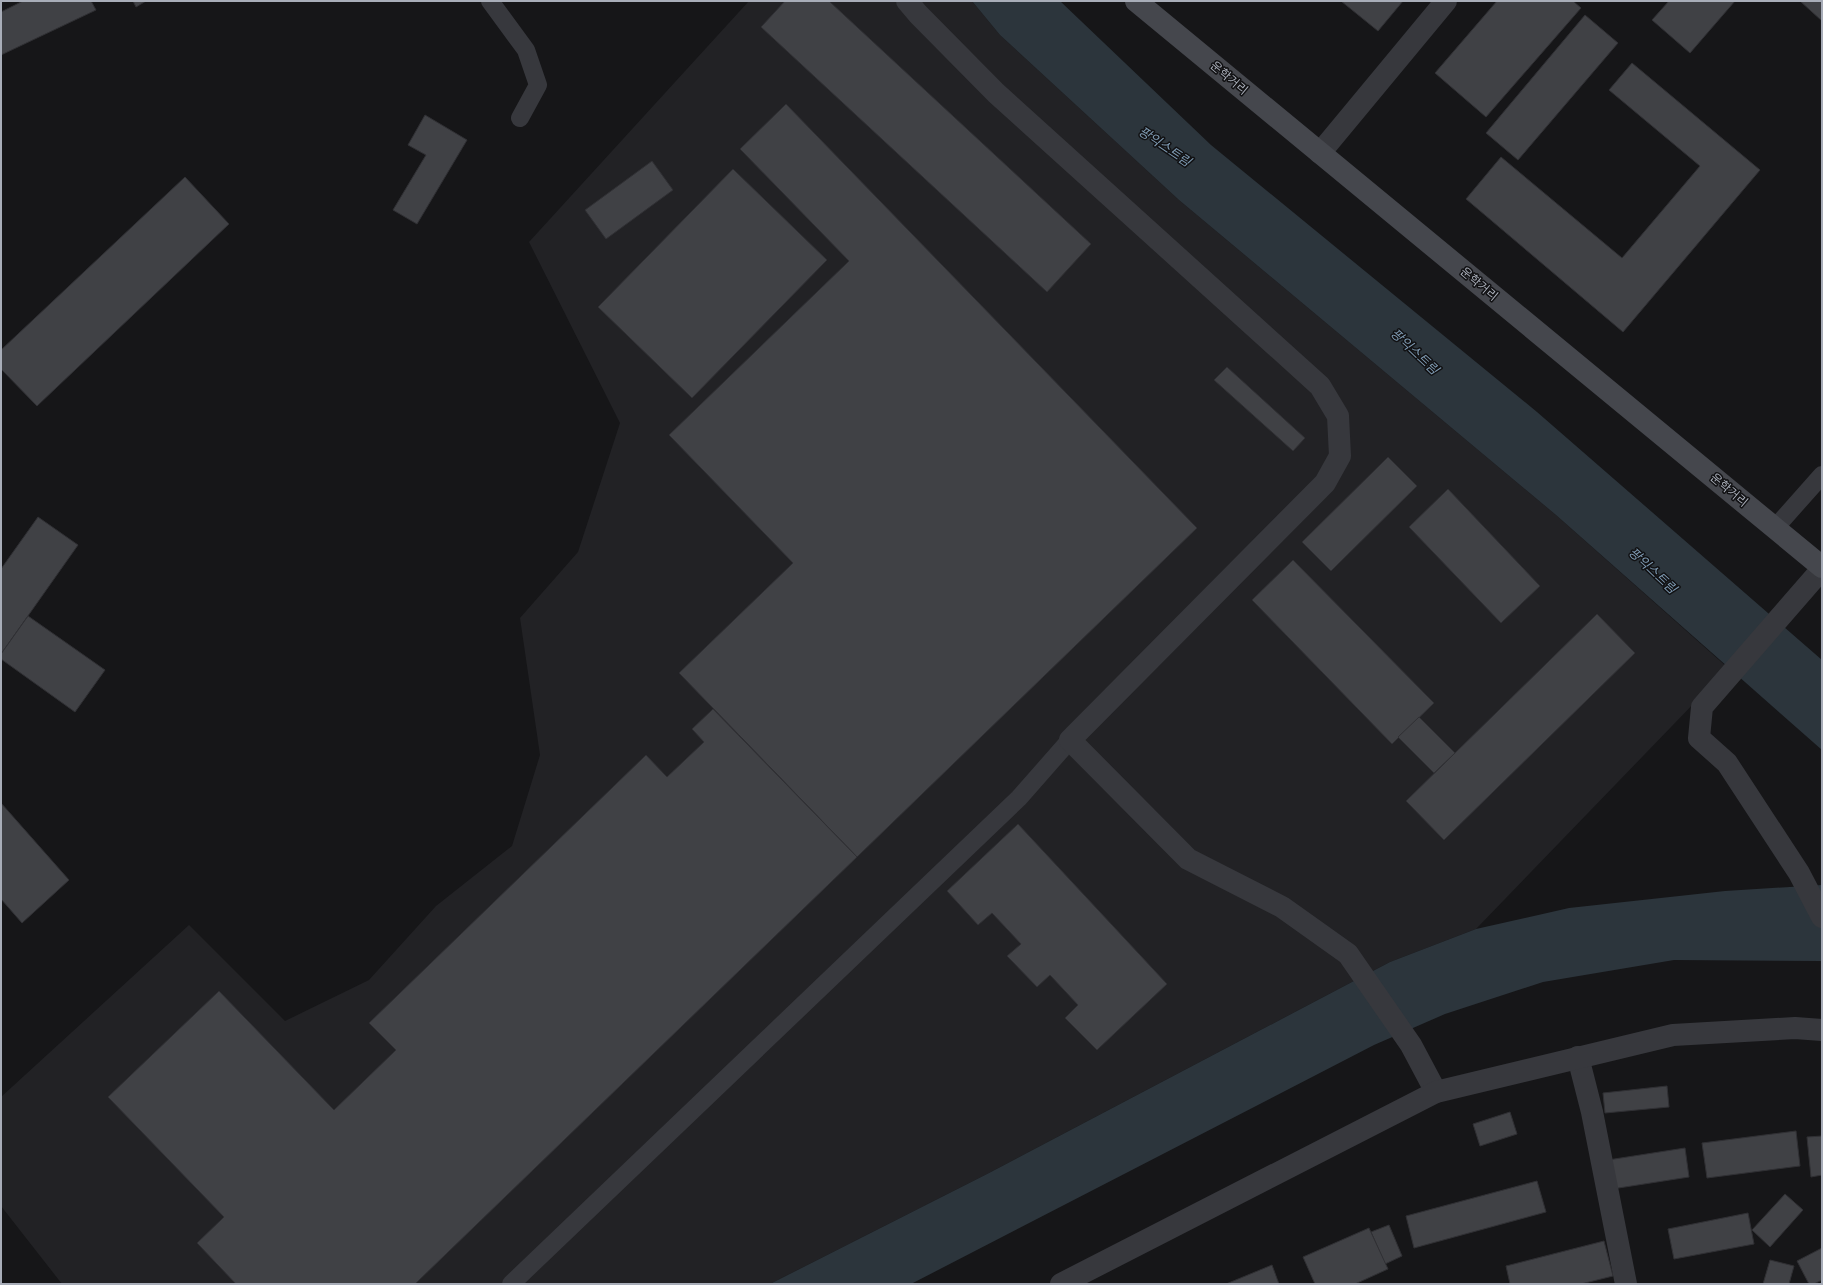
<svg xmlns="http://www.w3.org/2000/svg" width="1823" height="1285" viewBox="0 0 1823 1285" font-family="Raleway,'Noto Sans KR',sans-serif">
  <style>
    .built { fill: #222225 }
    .water { fill: #2c353c }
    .building { fill: #404145; stroke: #303034 }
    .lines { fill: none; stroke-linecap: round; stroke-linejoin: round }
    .service { stroke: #37383d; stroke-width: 18 }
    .minor { stroke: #37383d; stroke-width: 22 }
    .tertiary { stroke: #37383d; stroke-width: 22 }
    .secondary { stroke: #45474d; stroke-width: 22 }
    .labels { text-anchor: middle; stroke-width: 3; stroke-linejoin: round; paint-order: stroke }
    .street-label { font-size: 12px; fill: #a8adb8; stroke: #111113 }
    .water-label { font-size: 13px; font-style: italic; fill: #7f9bb3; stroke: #111113 }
  </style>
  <rect width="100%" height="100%" fill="#161618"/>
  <path class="built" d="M749,1H972L1000,35L1179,200L1556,515L1728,668L1476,929L1390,962L989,1173L770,1284H62L1,1206V1097L189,925L285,1021L369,980L436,906L512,846L540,755L520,618L578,552L620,423L529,242Z"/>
  <g class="water">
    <path d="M972,1H1060L1211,145L1537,412L1822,660V750L1556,515L1179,200L1000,35Z"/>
    <path d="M1822,885V961L1674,960L1543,982L1445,1014L1374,1045L911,1284H770L989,1173L1390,962L1476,929L1569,908L1725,891Z"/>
  </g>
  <g class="building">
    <path d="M23,1H91L96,10L1,55V12Z"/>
    <path d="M133,1H146L136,7Z"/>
    <path d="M785,1H829L1091,244L1047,292L761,27Z"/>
    <path d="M1341,1H1403L1378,31Z"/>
    <path d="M1497,1H1573L1581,8L1486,117L1435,73Z"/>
    <path d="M1669,1H1735L1690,53L1652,20Z"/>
    <path d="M1800,1H1822V21Z"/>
    <path d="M1585,15L1618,43L1518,160L1486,133Z"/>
    <path d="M1632,63L1760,170L1623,332L1466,199L1501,157L1622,258L1700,166L1609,90Z"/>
    <path d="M786,104L1197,528L857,857L679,673L793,563L669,435L849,261L740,149Z"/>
    <path d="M425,115L467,140L417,224L393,210L426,155L408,145Z"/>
    <path d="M652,161L673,190L606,239L585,210Z"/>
    <path d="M733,169L827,260L692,398L598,307Z"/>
    <path d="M185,177L229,224L37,406L1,369V350Z"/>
    <path d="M1227,367L1305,438L1293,451L1214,380Z"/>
    <path d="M1388,457L1417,486L1331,571L1302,542Z"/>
    <path d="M1448,489L1540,586L1501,623L1409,527Z"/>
    <path d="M38,517L78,545L1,654V569Z"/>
    <path d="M1293,560L1434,703L1392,744L1252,600Z"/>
    <path d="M1597,614L1635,653L1444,840L1406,801Z"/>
    <path d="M28,616L105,670L75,712L1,659V654Z"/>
    <path d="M713,709L857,857L415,1284H236L197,1243L224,1217L108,1097L219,991L334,1110L396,1050L369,1023L646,755L667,777L704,742L692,729Z"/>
    <path d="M1419,717L1455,753L1434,773L1398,737Z"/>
    <path d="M1,803L69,880L22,923L1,899Z"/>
    <path d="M1018,824L1167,984L1097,1050L1065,1018L1078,1005L1050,975L1037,987L1007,956L1021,944L992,913L978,925L947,891Z"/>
    <path d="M1667,1086L1669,1107L1605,1113L1603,1093Z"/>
    <path d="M1510,1112L1517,1134L1480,1146L1473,1124Z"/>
    <path d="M1796,1131L1800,1166L1707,1178L1702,1143Z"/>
    <path d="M1822,1136V1175L1811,1177L1807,1137Z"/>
    <path d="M1685,1148L1689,1177L1612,1189L1608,1160Z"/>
    <path d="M1537,1181L1546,1212L1414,1248L1406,1216Z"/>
    <path d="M1785,1194L1803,1210L1770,1247L1752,1230Z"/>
    <path d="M1748,1213L1754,1244L1674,1259L1668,1229Z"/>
    <path d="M1389,1225L1402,1256L1385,1264L1371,1232Z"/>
    <path d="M1369,1228L1388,1269L1355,1284H1315L1303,1257Z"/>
    <path d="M1604,1241L1613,1276L1581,1284H1510L1506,1266Z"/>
    <path d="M1822,1248V1280L1814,1284H1809L1797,1261Z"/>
    <path d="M1770,1260L1794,1266L1789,1284H1763Z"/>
    <path d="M1272,1265L1279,1284H1226Z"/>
  </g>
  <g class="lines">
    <g class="service">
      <path d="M490,1L526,50L538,85L520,118"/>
      <path d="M1775,528L1822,475"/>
      <path d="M511,1284L1019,798L1070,740"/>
    </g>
    <g class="minor">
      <path d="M907,1L918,14L996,93L1320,386L1338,416L1340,456L1325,483L1070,740L1188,859L1282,907L1348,954L1411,1045L1436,1092"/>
      <path d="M1320,153L1446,1"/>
      <path d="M1822,569L1702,707L1699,738L1727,763L1799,873L1822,917"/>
      <path d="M1578,1057L1592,1112L1626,1284"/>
    </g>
    <path class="tertiary" d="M1061,1284L1436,1092L1673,1035L1795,1028L1822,1030"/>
    <path class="secondary" d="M1136,1L1822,567"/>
  </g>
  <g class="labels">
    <g class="street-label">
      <text transform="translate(1229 78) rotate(40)" y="4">운학거리</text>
      <text transform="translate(1479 284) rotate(40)" y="4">운학거리</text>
      <text transform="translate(1729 490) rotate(40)" y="4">운학거리</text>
    </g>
    <g class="water-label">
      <text transform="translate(1165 146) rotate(34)" y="5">팡익스트림</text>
      <text transform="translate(1415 351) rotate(43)" y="5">팡익스트림</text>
      <text transform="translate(1653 570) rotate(43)" y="5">팡익스트림</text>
    </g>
  </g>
  <rect width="1823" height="1285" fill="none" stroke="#a8adb8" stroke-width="4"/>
</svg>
